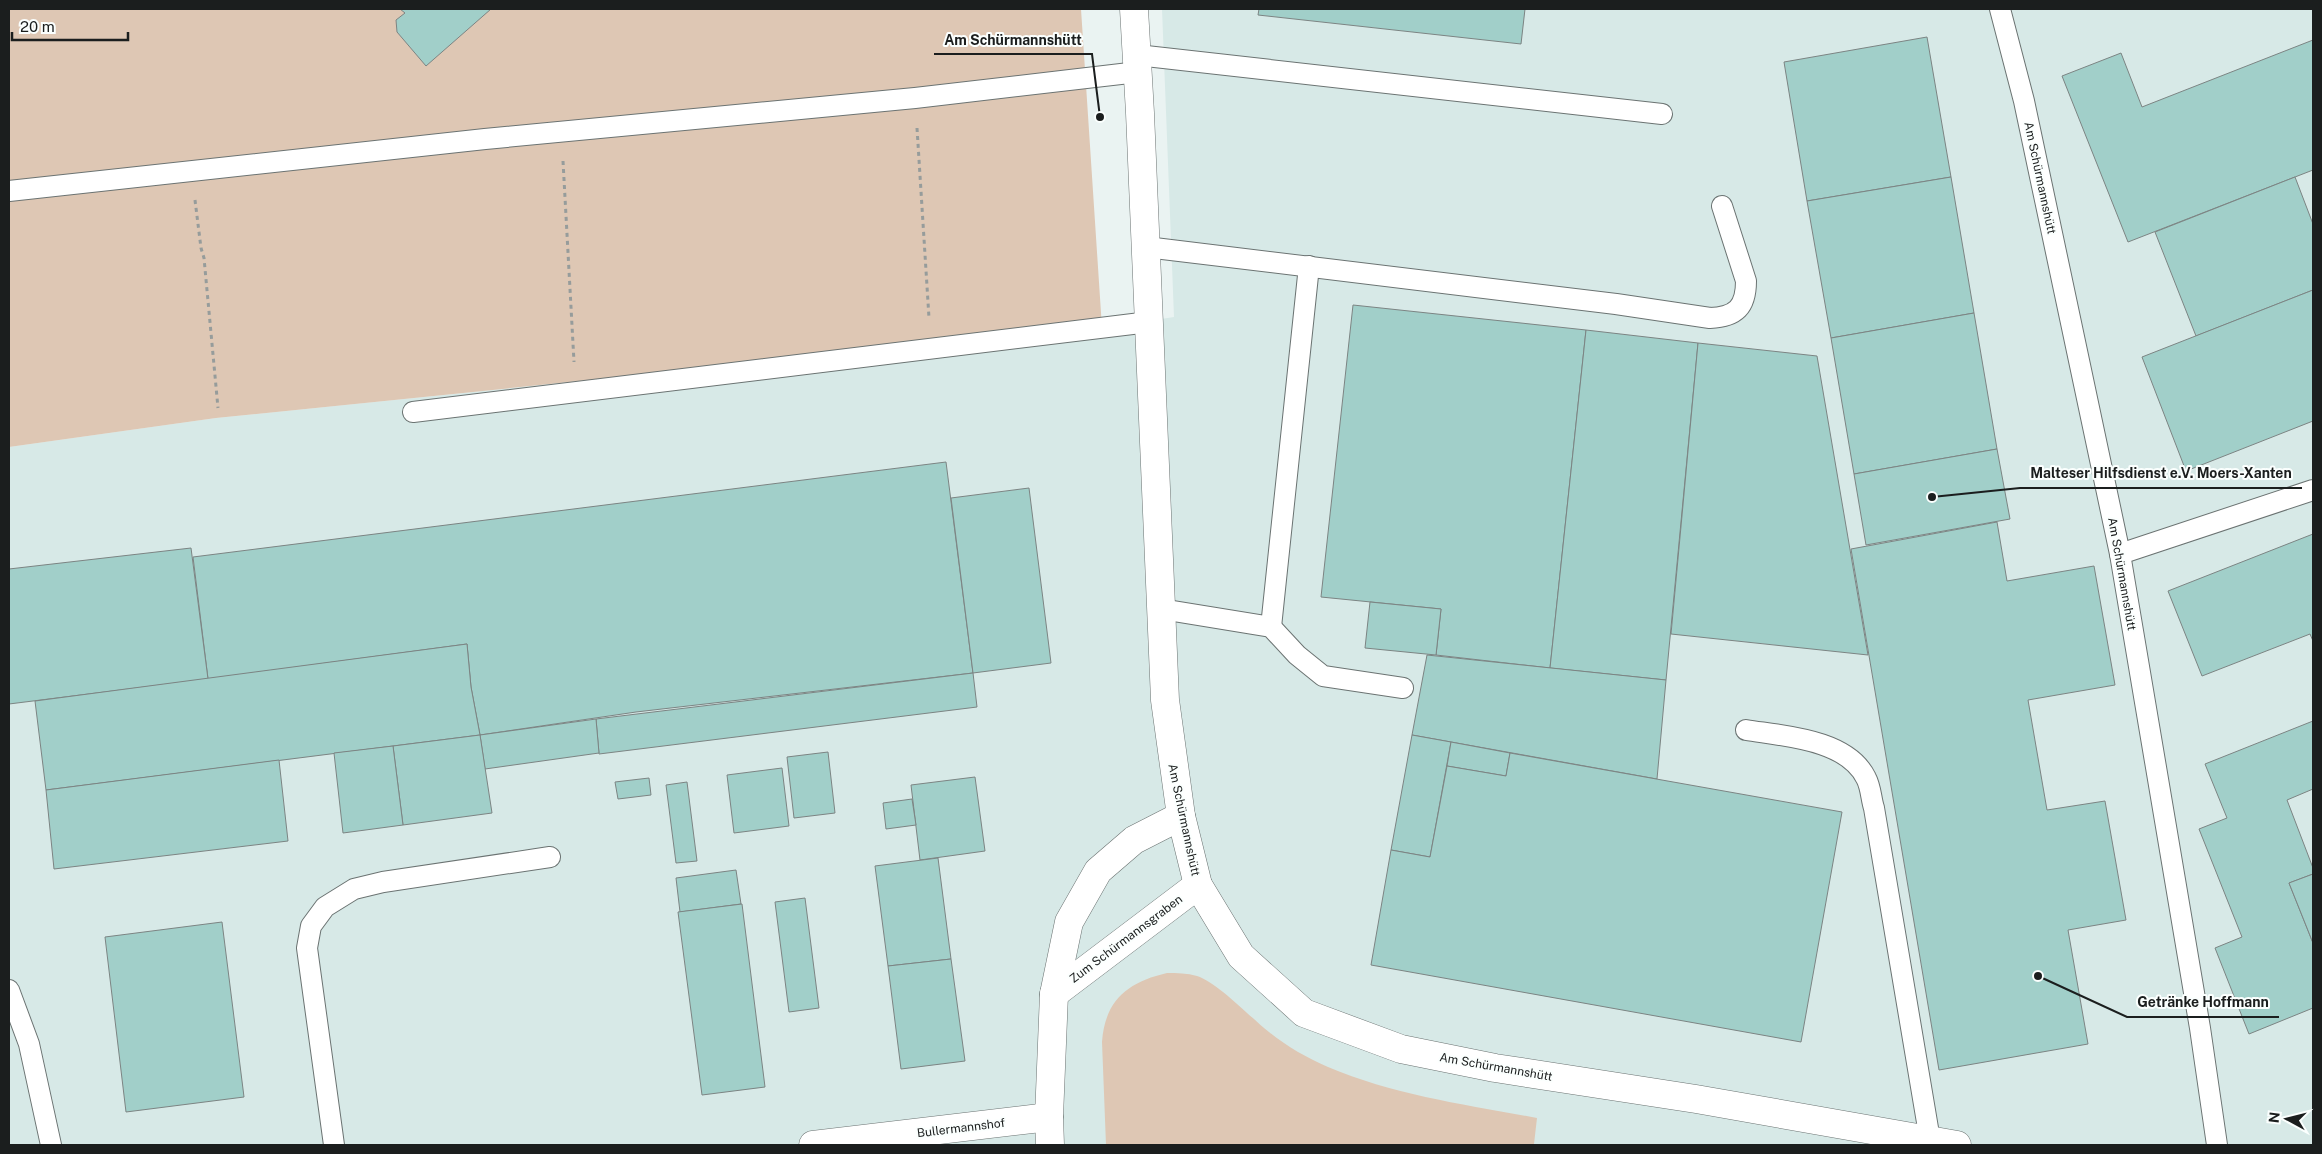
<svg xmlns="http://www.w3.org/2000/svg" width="2322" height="1154" viewBox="0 0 2322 1154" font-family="'Public Sans',sans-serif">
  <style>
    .built { fill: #d7e9e7 }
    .green { fill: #dec7b4 }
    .building { fill: #a1cfc9; stroke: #7c8483 }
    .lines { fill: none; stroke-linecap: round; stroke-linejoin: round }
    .lane-casing { stroke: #6b7372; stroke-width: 22 }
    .street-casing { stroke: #6b7372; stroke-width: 29 }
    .path { stroke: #969c9b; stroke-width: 3; stroke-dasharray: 4 4; stroke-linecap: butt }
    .lane { stroke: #fff; stroke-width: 20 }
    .street { stroke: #fff; stroke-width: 28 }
    .labels { text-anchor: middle; stroke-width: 4; stroke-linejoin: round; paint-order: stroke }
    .street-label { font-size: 12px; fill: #1b1e1e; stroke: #fbfffe }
    .leader { fill: none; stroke: #1b1e1e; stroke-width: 2 }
    .callout-dot { fill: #1b1e1e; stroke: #fbfffe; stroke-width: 2 }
    .callout-label { font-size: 14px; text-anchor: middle; font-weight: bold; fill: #1b1e1e; stroke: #fbfffe; stroke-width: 4; stroke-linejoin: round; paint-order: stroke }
  </style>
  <rect width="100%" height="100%" fill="#eaf3f2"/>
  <path class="built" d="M1162,9H2313V1145H9V447L216,418L1102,328L1174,317Z"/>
  <g class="green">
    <path d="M9,9H1081L1102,328L216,418L9,447Z"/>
    <path d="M1167,973C1177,973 1187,973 1197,976C1217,982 1251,1018 1269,1032C1286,1046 1307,1058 1328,1067C1394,1095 1467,1105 1537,1118L1534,1144L1106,1145L1102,1042C1105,1000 1128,982 1167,973Z"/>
  </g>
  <g class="building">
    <path d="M400,9H491L426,66L397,32L396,20L405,13Z"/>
    <path d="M1259,9H1525L1521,44L1258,15Z"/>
    <path d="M1927,37L1951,177L1807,201L1784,62Z"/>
    <path d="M2313,40V170L2128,242L2062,76L2121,53L2142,107Z"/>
    <path d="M1951,177L1974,313L1831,338L1807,201Z"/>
    <path d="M2295,177L2313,224V290L2196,336L2155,232Z"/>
    <path d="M2313,290V421L2186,471L2142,357Z"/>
    <path d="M1353,305L1586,330L1550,668L1436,655L1441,609L1321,597Z"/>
    <path d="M1974,313L1997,449L1854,474L1831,338Z"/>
    <path d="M1586,330L1698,343L1666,680L1550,668Z"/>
    <path d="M1698,343L1817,356L1868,655L1671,634Z"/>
    <path d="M1997,449L2010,519L1866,545L1854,474Z"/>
    <path d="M946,462L973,673L636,712L480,735L471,687L467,644L208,679L193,557Z"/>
    <path d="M1029,488L1051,663L973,673L951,498Z"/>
    <path d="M1997,522L2007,581L2094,566L2115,685L2028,700L2047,810L2105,801L2126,920L2068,930L2088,1044L1939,1070L1851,549Z"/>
    <path d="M2313,534V641L2310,634L2202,676L2168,591Z"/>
    <path d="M191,548L208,679L9,704V569Z"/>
    <path d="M1370,602L1441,609L1436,655L1365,648Z"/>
    <path d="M467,644L471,687L480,735L46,790L35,701Z"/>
    <path d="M1427,655L1666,680L1657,779L1412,735Z"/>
    <path d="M973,673L977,707L599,754L596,719Z"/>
    <path d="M596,719L599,753L485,769L480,735Z"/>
    <path d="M2313,721V789L2287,800L2313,868V874L2289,883L2313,943V1008L2249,1034L2215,948L2242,937L2199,829L2227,818L2205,764Z"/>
    <path d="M480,735L492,813L403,825L393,746Z"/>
    <path d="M1412,735L1451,742L1430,857L1391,850Z"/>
    <path d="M1451,742L1510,753L1506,776L1447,766Z"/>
    <path d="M393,746L403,825L343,833L334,753Z"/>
    <path d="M828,752L835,813L794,818L787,757Z"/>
    <path d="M1510,753L1842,812L1801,1042L1371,965L1391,850L1430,857L1447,766L1506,776Z"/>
    <path d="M279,760L288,841L54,869L46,790Z"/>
    <path d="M782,768L789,826L734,833L727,775Z"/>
    <path d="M975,777L985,851L920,860L911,785Z"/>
    <path d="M649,778L651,795L618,799L615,782Z"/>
    <path d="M687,782L697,861L676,863L666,785Z"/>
    <path d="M912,799L916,825L886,829L883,803Z"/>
    <path d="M938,858L951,959L888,966L875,866Z"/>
    <path d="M736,870L741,904L680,912L676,878Z"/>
    <path d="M2313,874V943L2289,883Z"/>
    <path d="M805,898L819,1008L789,1012L775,902Z"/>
    <path d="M742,904L765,1087L702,1095L678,912Z"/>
    <path d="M222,922L244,1097L126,1112L105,937Z"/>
    <path d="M951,959L965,1061L901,1069L888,966Z"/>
  </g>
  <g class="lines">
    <g class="lane-casing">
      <g id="lane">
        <path d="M2000,9L2024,101L2120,554L2200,1028L2217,1145"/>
        <path d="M1137,55L1662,114"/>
        <path d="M9,191L485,139L915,98L1138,72"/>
        <path d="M1146,247L1616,304L1710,318C1736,317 1746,307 1746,281L1722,206"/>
        <path d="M413,412L1149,322"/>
        <path d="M2120,554L2313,490"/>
        <path d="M1161,609L1271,627L1297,655L1323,676L1403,688"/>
        <path d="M1271,627L1309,266"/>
        <path d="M1746,730C1783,736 1847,739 1866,778C1871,787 1871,799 1874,808L1930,1140"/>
        <path d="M9,990L29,1044L51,1145"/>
        <path d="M334,1145L307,948L311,926L325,907L354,889L383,882L550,857"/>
      </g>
    </g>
    <g class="street-casing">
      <g id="street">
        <path d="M1134,9L1140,113L1165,700L1181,816L1198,885L1241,956L1304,1013L1401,1049L1495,1068L1696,1099L1957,1145"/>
        <path d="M1054,994L1198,885"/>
        <path d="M813,1145L1049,1117"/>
        <path d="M1050,1145L1049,1117L1054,994L1069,922L1098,871L1134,840L1181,816"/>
      </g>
    </g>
    <g class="path">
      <path d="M917,128L929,318"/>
      <path d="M563,161L574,362"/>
      <path d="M195,200L201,248L204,258L218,408"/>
    </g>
    <use href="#lane" class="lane"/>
    <use href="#street" class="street"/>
  </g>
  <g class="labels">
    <g class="street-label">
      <text transform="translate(2040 178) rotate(78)" y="4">Am Schürmannshütt</text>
      <text transform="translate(2122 574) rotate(80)" y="4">Am Schürmannshütt</text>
      <text transform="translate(1184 820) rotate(78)" y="4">Am Schürmannshütt</text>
      <text transform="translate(1126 939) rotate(-37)" y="4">Zum Schürmannsgraben</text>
      <text transform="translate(1496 1067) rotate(10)" y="4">Am Schürmannshütt</text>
      <text transform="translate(961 1128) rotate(-7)" y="4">Bullermannshof</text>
    </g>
  </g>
  <path class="leader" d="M1100 117L1092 54H934M1932 497L2020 488H2302M2038 976L2127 1017H2279"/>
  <g class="callout-dot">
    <circle cx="1100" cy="117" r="5"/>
    <circle cx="1932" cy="497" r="5"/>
    <circle cx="2038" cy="976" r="5"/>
  </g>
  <g class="callout-label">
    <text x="1013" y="45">Am Schürmannshütt</text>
    <text x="2161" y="478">Malteser Hilfsdienst e.V. Moers-Xanten</text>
    <text x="2203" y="1007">Getränke Hoffmann</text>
  </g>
  <rect width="2322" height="1154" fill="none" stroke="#1b1e1e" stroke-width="20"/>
  <g transform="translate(2287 1119) rotate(277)" stroke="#fbfffe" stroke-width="4" paint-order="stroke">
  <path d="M0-4L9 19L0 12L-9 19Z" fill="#1b1e1e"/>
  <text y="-8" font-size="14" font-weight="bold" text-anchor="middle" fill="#1b1e1e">N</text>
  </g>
  <path d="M12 32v8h116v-8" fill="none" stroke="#1b1e1e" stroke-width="2.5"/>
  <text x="20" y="32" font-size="15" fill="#1b1e1e" stroke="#fbfffe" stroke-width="4" paint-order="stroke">20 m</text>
</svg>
